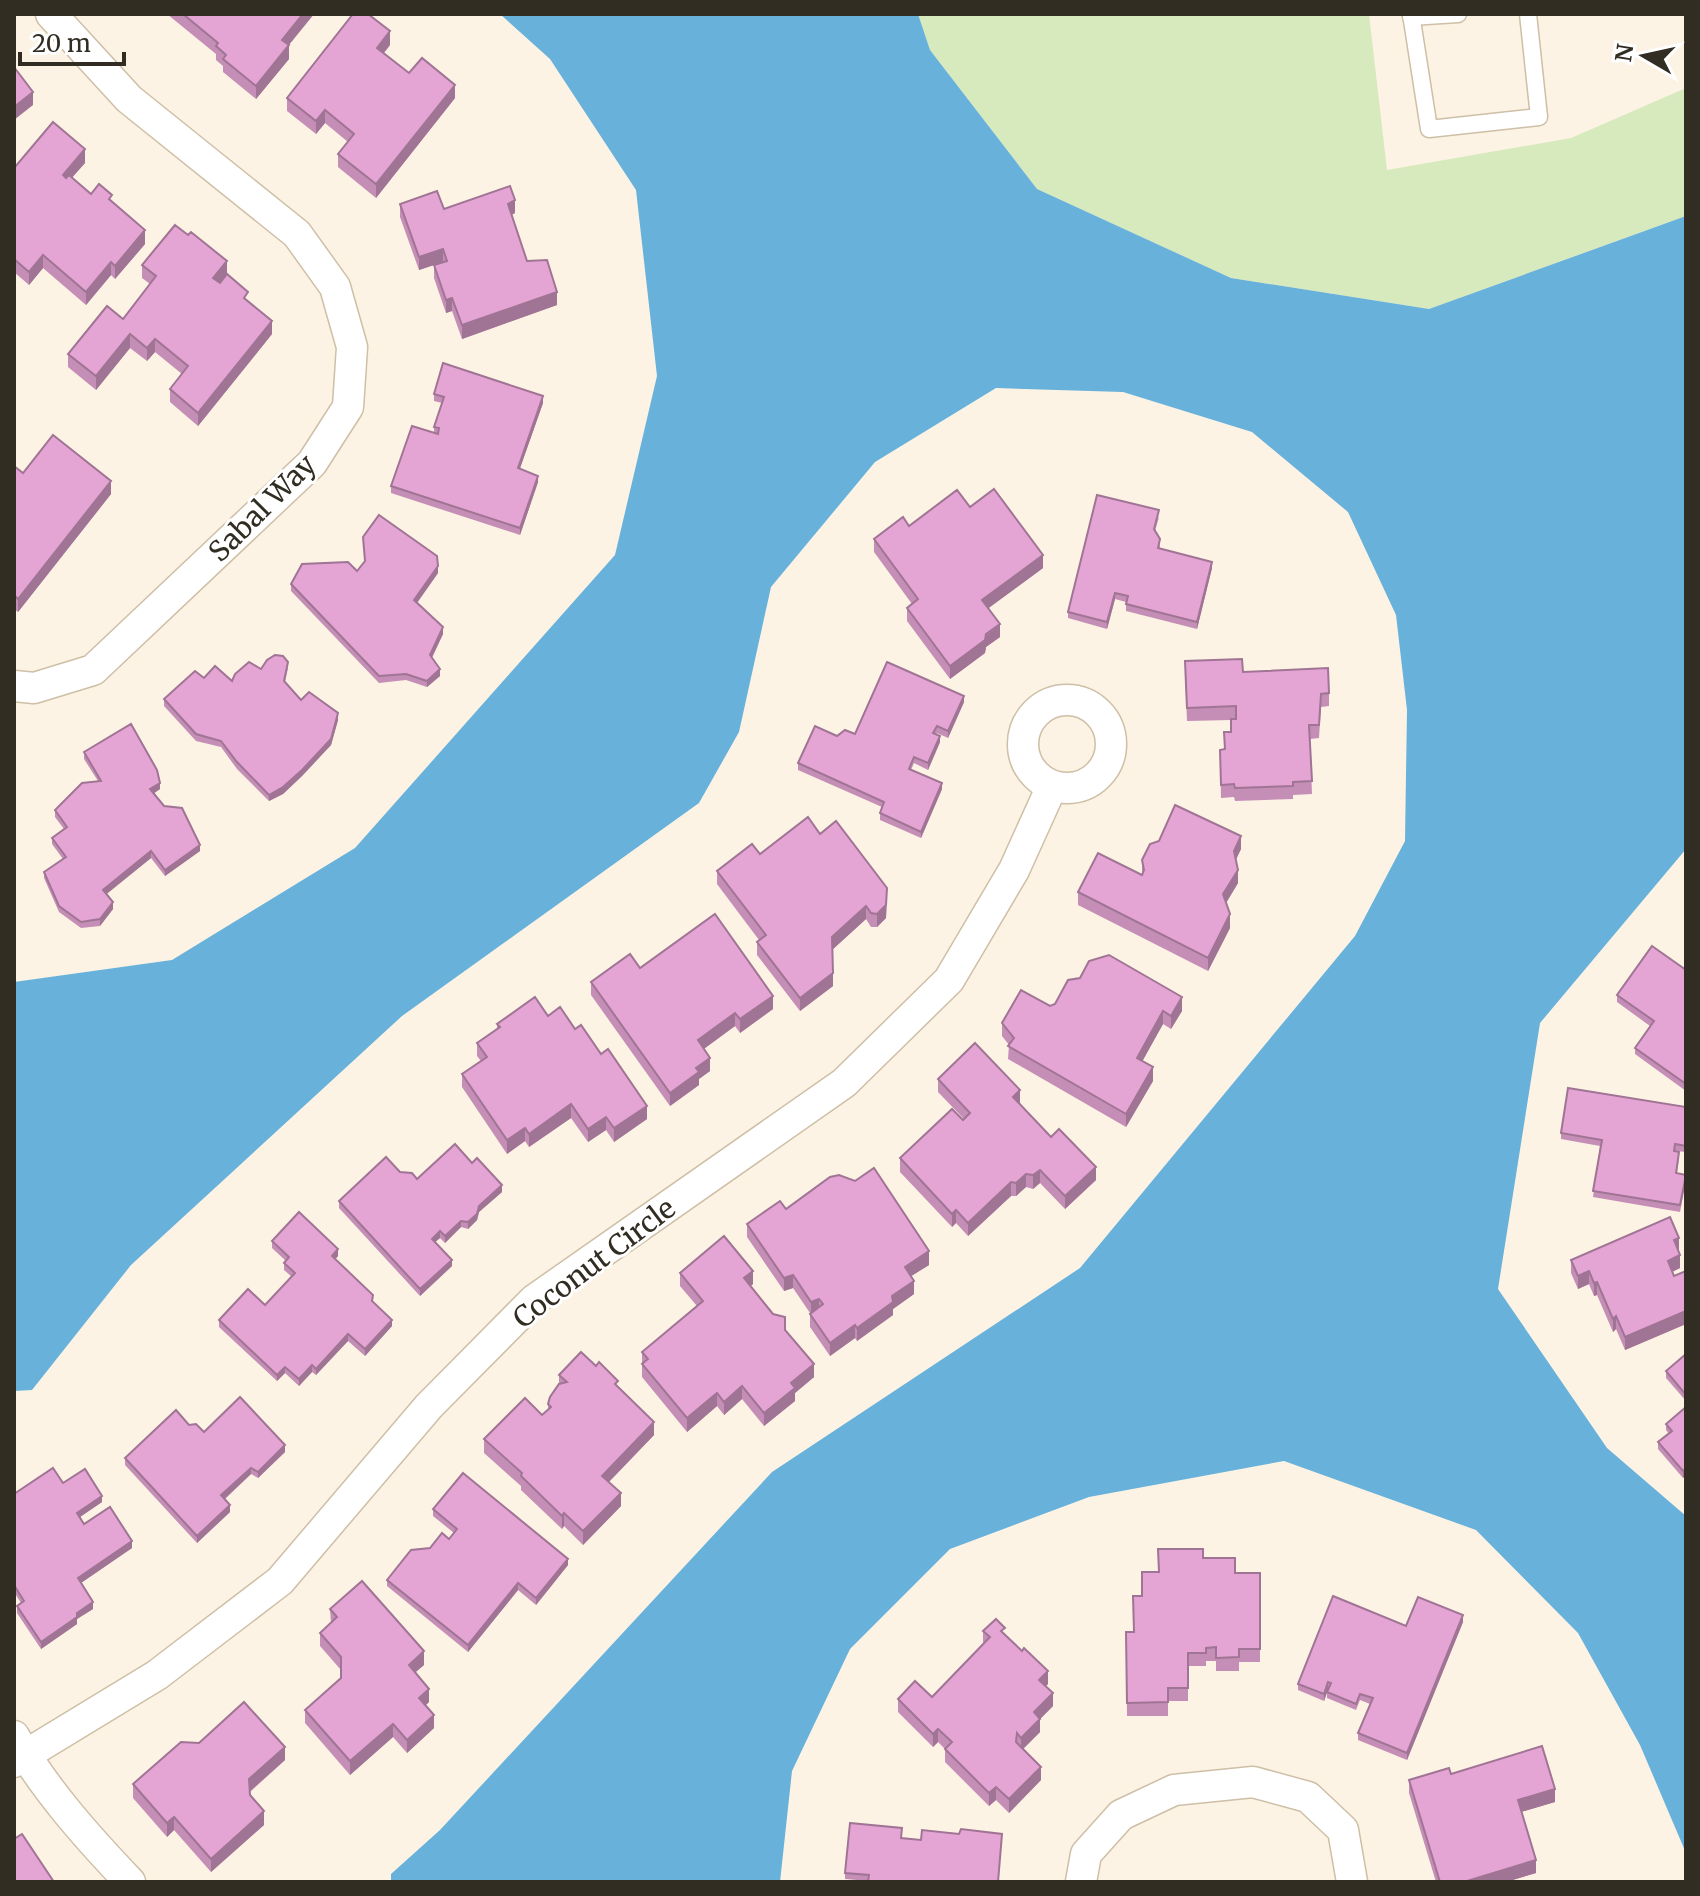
<svg xmlns="http://www.w3.org/2000/svg" width="1700" height="1896" viewBox="0 0 1700 1896" font-family="Merriweather,serif">
  <style>
    .green { fill: #d7eabd }
    .water { fill: #67b1db }
    .lines { fill: none; stroke-linecap: round; stroke-linejoin: round }
    .service-casing { stroke: #cebfa6; stroke-width: 19 }
    .minor-casing { stroke: #cebfa6; stroke-width: 33 }
    .service { stroke: #fff; stroke-width: 16 }
    .minor { stroke: #fff; stroke-width: 30 }
    .wall { fill: #c58eb6 }
    .shaded-wall { fill: #a07494 }
    .building { fill: #e5a5d4; stroke: #a07494; stroke-width: 2 }
    .labels { text-anchor: middle; stroke-width: 6; stroke-linejoin: round; paint-order: stroke }
    .street-label { font-size: 28px; fill: #322d23; stroke: #fff }
  </style>
  <rect width="100%" height="100%" fill="#fcf3e4"/>
  <path class="green" d="M918,14H1369L1387,170L1571,138L1686,88V216L1429,309L1231,278L1037,189L930,50Z"/>
  <path class="water" d="M500,14H918L930,50L1037,189L1231,278L1429,309L1686,216V849L1540,1023L1498,1289L1607,1448L1686,1516V1853L1640,1745L1578,1633L1476,1530L1284,1461L1089,1497L950,1549L850,1649L792,1771L780,1882H391V1874L440,1830L772,1472L1080,1268L1355,936L1405,841L1407,710L1396,615L1348,512L1252,432L1123,392L996,388L875,462L771,587L739,732L699,803L402,1016L131,1265L32,1390L14,1391V982L172,960L355,848L615,555L657,376L636,190L550,59Z"/>
  <g class="lines">
    <g class="service-casing">
      <g id="service">
        <path d="M1411,14L1429,129L1539,117L1528,14"/>
        <path d="M1411,17L1458,14"/>
      </g>
    </g>
    <g class="minor-casing">
      <g id="minor">
        <path d="M14,686L34,688L93,670L312,463L348,407L352,347L335,287L297,234L129,99L51,14"/>
        <circle cx="1067" cy="744" r="44"/>
        <path d="M14,1736C45,1790 87,1837 130,1882"/>
        <path d="M14,1762L157,1675L280,1581L429,1406L534,1300L844,1083L949,980L1014,870L1052,786"/>
        <path d="M1081,1882L1086,1854L1121,1815L1174,1790L1253,1782L1308,1797L1343,1830L1352,1882"/>
      </g>
    </g>
    <use href="#service" class="service"/>
    <use href="#minor" class="minor"/>
  </g>
  <g class="wall">
    <path d="M167,14H314L289,45V59L256,99L223,72V66L216,60V54Z"/>
    <path d="M390,45L384,53L409,73L455,98L376,198L338,167V154L348,142L325,123L316,134L287,111V98Z"/>
    <path d="M85,163L72,177L91,194L112,202L145,244L115,279L111,275L86,305L43,268L29,285L14,272V168Z"/>
    <path d="M400,204L444,209L515,213L511,215L527,261L557,305L462,339L452,311L446,313L434,278V265L419,270L400,217Z"/>
    <path d="M142,265L227,275L272,334L198,426L170,402V389L182,374L155,352L147,361L130,348L96,390L68,367V354L123,319L150,284L142,278Z"/>
    <path d="M434,394L543,403L520,468L538,482L520,535L391,493V486L434,433V427L442,403L434,401Z"/>
    <path d="M14,466L23,473L111,494L18,612L14,609Z"/>
    <path d="M970,507L1043,568L988,608L1000,637L986,647L985,653L950,679L907,621V608L912,604L874,552V539L909,526Z"/>
    <path d="M1159,517L1155,531L1160,546L1159,549L1212,568L1197,629L1126,611V602L1115,599L1107,629L1068,618V612Z"/>
    <path d="M357,571L438,573L417,603L443,634L432,658L440,676L427,687L406,680L379,683L291,591V584Z"/>
    <path d="M288,668L285,682L301,700L338,720L331,745L302,776L283,794L269,801L237,769L221,747L196,741L164,706V699L204,678L232,681L261,669Z"/>
    <path d="M1243,672L1329,693V706L1321,707L1319,738L1310,739L1312,794L1293,795V799L1235,801L1234,797L1221,798L1220,750H1225L1231,732V720L1187,721L1185,674Z"/>
    <path d="M964,702L948,738L937,733L936,734L940,742L928,770L914,763L911,770L942,789L921,838L880,820V813L882,807L798,770V763L837,736L855,734Z"/>
    <path d="M84,752L160,789L154,793L200,851L165,876L151,858L106,894L113,909L100,926L81,928L59,912L44,878V872L63,859L52,844V838L64,829L55,817V810L98,781L84,759Z"/>
    <path d="M820,834L887,901L886,918L877,927H871L866,919L832,950L833,986L800,1011L757,955V942L759,940L717,884V871Z"/>
    <path d="M1241,849L1235,860L1238,883L1226,903L1230,928L1208,971L1078,905V892L1142,875V860Z"/>
    <path d="M640,968L773,1009L740,1033L735,1026L704,1049L710,1071L699,1079V1085L670,1106L591,995V982Z"/>
    <path d="M1686,970V1091L1635,1054V1048L1650,1026L1617,1002V995Z"/>
    <path d="M1055,1004L1182,1011L1171,1029L1163,1024L1142,1061L1153,1081L1126,1127L1008,1059L1009,1045L1002,1036V1023Z"/>
    <path d="M548,1016L575,1029L647,1119L614,1142L606,1130L588,1142L571,1118L529,1147L525,1141L507,1154L462,1087V1074L481,1061L477,1056V1043L497,1029V1024Z"/>
    <path d="M938,1079L1020,1103L1051,1137L1096,1180L1065,1209L1040,1183L1033,1189L1026,1187L1016,1196H1011L968,1236L956,1223L952,1227L900,1172V1158L964,1119L938,1092Z"/>
    <path d="M1686,1107V1152L1675,1151L1679,1158L1677,1173L1686,1181L1680,1212L1593,1197L1600,1146L1561,1139V1133Z"/>
    <path d="M400,1172L417,1179L502,1192L479,1212L477,1220L468,1229L461,1227L445,1243L440,1238L435,1242L452,1266L420,1296L339,1208V1201Z"/>
    <path d="M855,1181L929,1265L911,1276L914,1294L893,1309V1315L857,1341L855,1338L830,1356L810,1327V1313L793,1288L784,1291L747,1237V1224Z"/>
    <path d="M272,1241L338,1256L335,1259L373,1302L392,1326L365,1356L348,1341L316,1375L312,1372L299,1386L285,1373L277,1381L219,1327V1320L265,1305L292,1277L284,1270V1263L286,1261L272,1248Z"/>
    <path d="M1679,1251L1680,1268L1672,1272L1674,1276L1686,1271V1324L1625,1350L1616,1329L1613,1332L1597,1295L1594,1296L1589,1284L1578,1289L1571,1273V1260Z"/>
    <path d="M680,1273L753,1284L750,1286L785,1330L814,1377L795,1393V1401L764,1426L742,1399L724,1415L717,1406L687,1432L642,1377V1352L697,1306L680,1286Z"/>
    <path d="M1686,1354V1401L1666,1378V1371Z"/>
    <path d="M559,1375L618,1387L654,1435L609,1482L621,1506L583,1545L564,1526L562,1529L521,1490V1486L484,1453V1439L542,1415L548,1409V1404L559,1384Z"/>
    <path d="M1686,1407V1475L1683,1478L1658,1449V1442L1669,1434L1666,1430V1424Z"/>
    <path d="M189,1425L204,1432L285,1452L258,1478L251,1474L225,1499L230,1512L197,1543L125,1465V1458Z"/>
    <path d="M63,1483L102,1502L80,1517L84,1524L132,1548L81,1583L93,1609L77,1619V1624L41,1649L17,1613V1606L21,1603L14,1592V1494Z"/>
    <path d="M433,1509L568,1565L536,1605L518,1590L468,1652L387,1586V1580L430,1548L449,1539L454,1533L433,1516Z"/>
    <path d="M1203,1558L1235,1573H1260V1662H1239V1671H1216V1661H1206V1666H1188V1701H1168V1716H1127L1126,1632H1133L1142,1596Z"/>
    <path d="M330,1609L424,1665L415,1672L429,1702L426,1705L434,1728L407,1753L393,1737L350,1775L305,1723V1710L341,1678V1670L320,1646V1633L331,1623Z"/>
    <path d="M1463,1622L1407,1760L1358,1740V1733L1370,1704L1360,1700L1356,1710L1327,1698V1693L1324,1701L1298,1690V1684L1406,1626Z"/>
    <path d="M983,1631L1005,1635L1048,1684L1046,1686L1053,1706L1040,1719V1732L1023,1749L1041,1780L1009,1813L996,1800L989,1806L945,1762V1749L938,1742L933,1747L898,1712V1699L932,1697L983,1644Z"/>
    <path d="M285,1760L250,1792V1795L264,1825L211,1872L174,1830L167,1837L133,1798V1784Z"/>
    <path d="M1451,1774L1555,1802L1521,1812L1536,1873L1506,1882H1436L1409,1793V1780Z"/>
    <path d="M902,1838L921,1840L1002,1841L868,1881L845,1879V1873Z"/>
  </g>
  <g class="shaded-wall">
    <path d="M303,14H314L282,53V40Z"/>
    <path d="M390,31V45L377,61V48Z"/>
    <path d="M289,45V59L256,99V86Z"/>
    <path d="M455,85V98L376,198V184Z"/>
    <path d="M33,92V105L14,120V107Z"/>
    <path d="M325,110V123L316,134V121Z"/>
    <path d="M85,149V163L63,188V175Z"/>
    <path d="M515,200V213L508,217V204Z"/>
    <path d="M145,230V244L115,279V266Z"/>
    <path d="M443,249V262L419,270V257Z"/>
    <path d="M43,255V268L29,285V272Z"/>
    <path d="M227,261V274L213,291V278Z"/>
    <path d="M111,262V275L86,305V292Z"/>
    <path d="M557,292V305L462,339V325Z"/>
    <path d="M452,298V311L446,313V300Z"/>
    <path d="M272,321V334L198,426V413Z"/>
    <path d="M130,334V348L96,390V376Z"/>
    <path d="M155,339V352L147,361V348Z"/>
    <path d="M543,396V403L518,474V468Z"/>
    <path d="M538,476V482L520,535V528Z"/>
    <path d="M111,481V494L18,612V599Z"/>
    <path d="M1043,555V568L982,613V600Z"/>
    <path d="M1212,562V568L1197,629V622Z"/>
    <path d="M438,566V573L414,607V600Z"/>
    <path d="M1115,593V599L1107,629V622Z"/>
    <path d="M1000,624V637L986,647L985,653L950,679V666Z"/>
    <path d="M443,627V634L430,661V655Z"/>
    <path d="M440,669V676L427,687V681Z"/>
    <path d="M964,696V702L948,738V731Z"/>
    <path d="M338,713V720L331,745L302,776L283,794L269,801V795Z"/>
    <path d="M940,736V742L928,770V763Z"/>
    <path d="M160,783V789L150,796V789Z"/>
    <path d="M942,783V789L921,838V832Z"/>
    <path d="M1241,836V849L1234,864V851Z"/>
    <path d="M200,845V851L165,876V870Z"/>
    <path d="M151,851V858L103,897V890Z"/>
    <path d="M1238,870V883L1223,908V894Z"/>
    <path d="M887,888L886,918L877,927V914Z"/>
    <path d="M113,902V909L100,926V919Z"/>
    <path d="M866,906V919L832,950V937Z"/>
    <path d="M1230,914V928L1208,971V958Z"/>
    <path d="M833,973V986L800,1011V998Z"/>
    <path d="M773,996V1009L740,1033V1019Z"/>
    <path d="M1182,997V1011L1171,1029V1016Z"/>
    <path d="M1163,1011V1024L1137,1071V1058Z"/>
    <path d="M735,1013V1026L698,1053V1040Z"/>
    <path d="M710,1058V1071L699,1079V1085L670,1106V1093L696,1068Z"/>
    <path d="M1153,1067V1081L1126,1127V1114Z"/>
    <path d="M1020,1090V1103L1013,1110V1097Z"/>
    <path d="M571,1104V1118L529,1147V1134Z"/>
    <path d="M647,1106V1119L614,1142V1128Z"/>
    <path d="M606,1117V1130L588,1142V1129Z"/>
    <path d="M525,1128V1141L507,1154V1140Z"/>
    <path d="M1096,1167V1180L1065,1209V1196Z"/>
    <path d="M1040,1170V1183L1033,1189V1175Z"/>
    <path d="M1026,1174V1187L1016,1196V1183Z"/>
    <path d="M1011,1182V1196L968,1236V1223Z"/>
    <path d="M502,1185V1192L479,1212L477,1220L468,1229V1222L479,1206Z"/>
    <path d="M956,1210V1223L952,1227V1214Z"/>
    <path d="M461,1221V1227L445,1243V1236Z"/>
    <path d="M440,1231V1238L432,1245V1239Z"/>
    <path d="M1679,1238V1251L1674,1240Z"/>
    <path d="M338,1249V1256L332,1263V1256Z"/>
    <path d="M929,1251V1265L905,1280V1267Z"/>
    <path d="M1680,1255V1268L1668,1274V1261Z"/>
    <path d="M452,1260V1266L420,1296V1289Z"/>
    <path d="M753,1271V1284L744,1292V1278Z"/>
    <path d="M1589,1271V1284L1578,1289V1276Z"/>
    <path d="M793,1275V1288L784,1291V1278Z"/>
    <path d="M914,1281V1294L893,1309V1315L857,1341V1328L892,1296Z"/>
    <path d="M1597,1282V1295L1594,1296V1283Z"/>
    <path d="M819,1299V1313L811,1315V1302Z"/>
    <path d="M1686,1311V1324L1625,1350V1337Z"/>
    <path d="M1616,1316V1329L1613,1332V1319Z"/>
    <path d="M392,1320V1326L365,1356V1349Z"/>
    <path d="M855,1325V1338L830,1356V1343Z"/>
    <path d="M348,1334V1341L316,1375V1369Z"/>
    <path d="M814,1364V1377L795,1393V1401L764,1426V1413L791,1383Z"/>
    <path d="M312,1365V1372L299,1386V1379Z"/>
    <path d="M285,1367V1373L277,1381V1375Z"/>
    <path d="M742,1386V1399L724,1415V1402Z"/>
    <path d="M717,1393V1406L687,1432V1418Z"/>
    <path d="M654,1422V1435L602,1489V1476Z"/>
    <path d="M285,1445V1452L258,1478V1472Z"/>
    <path d="M251,1468V1474L221,1502V1495Z"/>
    <path d="M1686,1468V1475L1683,1478V1471Z"/>
    <path d="M621,1493V1506L583,1545V1531Z"/>
    <path d="M102,1496V1502L77,1519V1513Z"/>
    <path d="M230,1505V1512L197,1543V1536Z"/>
    <path d="M564,1513V1526L562,1529V1516Z"/>
    <path d="M132,1541V1548L78,1585V1578Z"/>
    <path d="M568,1559V1565L536,1605V1598Z"/>
    <path d="M518,1583V1590L468,1652V1645Z"/>
    <path d="M93,1602V1609L77,1619V1624L41,1649V1642L77,1613Z"/>
    <path d="M1463,1615V1622L1407,1760V1753Z"/>
    <path d="M424,1651V1665L409,1678V1665Z"/>
    <path d="M1048,1671V1684L1039,1693V1680Z"/>
    <path d="M1328,1682V1689L1324,1701V1694Z"/>
    <path d="M429,1689V1702L419,1711V1698Z"/>
    <path d="M1053,1693V1706L1040,1719V1732L1021,1751V1738L1034,1712Z"/>
    <path d="M434,1715V1728L407,1753V1740Z"/>
    <path d="M393,1724V1737L350,1775V1761Z"/>
    <path d="M938,1729V1742L933,1747V1734Z"/>
    <path d="M285,1747V1760L249,1792V1779Z"/>
    <path d="M1041,1767V1780L1009,1813V1799Z"/>
    <path d="M996,1787V1800L989,1806V1793Z"/>
    <path d="M1555,1789V1802L1518,1813V1800Z"/>
    <path d="M264,1811V1825L211,1872V1859Z"/>
    <path d="M174,1817V1830L167,1837V1823Z"/>
    <path d="M1536,1860V1873L1506,1882H1467V1881Z"/>
  </g>
  <g class="building">
    <path d="M183,14H303L282,40L289,45L256,86L223,59L226,55L216,46L218,43Z"/>
    <path d="M353,14H368L390,31L377,48L409,73L422,58L455,85L376,184L338,154L354,134L325,110L316,121L287,98Z"/>
    <path d="M14,67L33,92L14,107Z"/>
    <path d="M53,122L85,149L63,175L66,178L69,175L91,194L99,184L112,195L109,199L145,230L115,266L111,262L86,292L43,255L29,272L14,259V168Z"/>
    <path d="M510,186L515,200L508,204L527,261L547,260L557,292L462,325L452,298L446,300L434,265L447,261L443,249L419,257L400,204L437,191L444,209Z"/>
    <path d="M175,225L188,235L191,232L227,261L213,278L220,283L227,274L248,292L244,298L272,321L198,413L170,389L188,366L155,339L147,348L130,334L96,376L68,354L107,306L123,319L156,276L142,265Z"/>
    <path d="M443,363L543,396L518,468L538,476L520,528L391,486L412,426L438,434L439,428L434,427L444,397L434,394Z"/>
    <path d="M53,435L111,481L18,599L14,595V466L23,473Z"/>
    <path d="M994,489L1043,555L982,600L1000,624L986,634L985,640L950,666L907,608L918,599L874,539L903,517L909,526L957,490L970,507Z"/>
    <path d="M1097,495L1159,510L1154,529L1160,539L1158,548L1212,562L1197,622L1126,604L1128,596L1115,593L1107,622L1068,612Z"/>
    <path d="M379,515L437,556L438,566L414,600L443,627L430,655L440,669L427,681L406,674L379,676L291,584L302,564L348,562L357,571L365,561L363,537Z"/>
    <path d="M275,655L283,656L288,662L284,681L301,700L309,692L338,713L331,739L302,770L283,787L269,795L237,762L221,741L196,734L164,699L195,671L204,678L215,666L232,681L235,674L249,662L261,669L267,660Z"/>
    <path d="M1242,659L1243,672L1328,668L1329,693L1321,694L1319,725H1309L1312,781L1293,782V786L1235,788L1234,784L1221,785L1220,750L1225,749L1224,732H1231V719H1236V706L1187,708L1185,661Z"/>
    <path d="M887,662L964,696L948,731L937,726L933,733L940,736L928,763L914,757L909,769L942,783L921,832L880,813L884,802L798,763L815,726L837,736L845,730L855,734Z"/>
    <path d="M131,724L157,770L160,783L150,789L164,806L182,808L200,845L165,870L151,851L103,890L113,902L100,919L81,922L59,906L44,872L66,857L52,838L67,827L55,810L82,783L101,781L84,752Z"/>
    <path d="M1175,805L1241,836L1234,851L1238,870L1223,894L1230,914L1208,958L1078,892L1098,853L1142,875L1144,870L1142,860L1150,844L1159,841Z"/>
    <path d="M808,817L820,834L836,821L887,888L886,905L877,914L871,913L866,906L832,937L833,973L800,998L757,942L766,935L717,871L752,844L760,854Z"/>
    <path d="M715,914L773,996L740,1019L735,1013L698,1040L710,1058L696,1068L699,1072L670,1093L591,982L630,954L640,968Z"/>
    <path d="M1652,946L1686,970V1084L1635,1048L1654,1021L1617,995Z"/>
    <path d="M1109,955L1182,997L1171,1016L1163,1011L1137,1058L1153,1067L1126,1114L1008,1046L1014,1038L1002,1023L1021,990L1050,1006L1055,1004L1068,980L1080,978L1089,961Z"/>
    <path d="M535,997L548,1016L560,1007L575,1029L581,1025L601,1054L608,1049L647,1106L614,1128L606,1117L588,1129L571,1104L529,1134L525,1128L507,1140L462,1074L487,1057L477,1043L500,1027L497,1024Z"/>
    <path d="M975,1043L1020,1090L1013,1097L1051,1137L1059,1129L1096,1167L1065,1196L1040,1170L1033,1175L1026,1174L1016,1183L1011,1182L968,1223L956,1210L952,1214L900,1158L952,1109L963,1120L970,1113L938,1079Z"/>
    <path d="M1568,1088L1686,1107V1146L1675,1144L1674,1151L1679,1152L1676,1173L1686,1175L1680,1205L1593,1191L1602,1140L1561,1133Z"/>
    <path d="M455,1144L472,1163L477,1158L502,1185L479,1206L477,1214L468,1222L461,1221L445,1236L440,1231L432,1239L452,1260L420,1289L339,1201L386,1157L400,1172L412,1173L417,1179Z"/>
    <path d="M874,1168L929,1251L905,1267L914,1281L892,1296L893,1302L857,1328L855,1325L830,1343L810,1314L823,1304L819,1299L811,1302L793,1275L784,1278L747,1224L780,1201L786,1209L830,1177L839,1175L855,1181Z"/>
    <path d="M299,1212L338,1249L332,1256L373,1295L372,1301L392,1320L365,1349L348,1334L316,1369L312,1365L299,1379L285,1367L277,1375L219,1320L248,1289L265,1305L295,1273L284,1263L289,1257L272,1241Z"/>
    <path d="M1670,1217L1679,1238L1674,1240L1680,1255L1668,1261L1674,1276L1686,1271V1311L1625,1337L1616,1316L1613,1319L1597,1282L1594,1283L1589,1271L1578,1276L1571,1260Z"/>
    <path d="M724,1236L753,1271L744,1278L773,1314L785,1317V1330L814,1364L791,1383L795,1388L764,1413L742,1386L724,1402L717,1393L687,1418L642,1364L648,1359L642,1352L703,1301L680,1273Z"/>
    <path d="M581,1352L596,1366L599,1362L618,1381L615,1384L654,1422L602,1476L621,1493L583,1531L564,1513L562,1516L521,1476L522,1473L484,1439L525,1398L542,1415L551,1407L548,1404L550,1397L559,1384L567,1382L559,1375Z"/>
    <path d="M1686,1354V1395L1666,1371Z"/>
    <path d="M240,1397L285,1445L258,1472L251,1468L221,1495L230,1505L197,1536L125,1458L176,1410L189,1425L196,1424L204,1432Z"/>
    <path d="M1686,1407V1468L1683,1471L1658,1442L1672,1431L1666,1424Z"/>
    <path d="M53,1468L63,1483L85,1469L102,1496L77,1513L84,1524L110,1507L132,1541L78,1578L93,1602L77,1613V1617L41,1642L17,1606L24,1601L14,1585V1494Z"/>
    <path d="M463,1473L568,1559L536,1598L518,1583L468,1645L387,1580L411,1550L430,1548L442,1533L449,1539L457,1529L433,1509Z"/>
    <path d="M1158,1549H1203V1558H1235V1573H1260V1649H1239V1657L1216,1658V1647L1206,1648V1653H1188V1688H1168V1702L1127,1703L1126,1632H1134L1133,1596H1142V1572H1159Z"/>
    <path d="M362,1581L424,1651L409,1665L429,1689L419,1698L434,1715L407,1740L393,1724L350,1761L305,1710L341,1678V1657L320,1633L337,1617L330,1609Z"/>
    <path d="M1333,1596L1406,1626L1418,1597L1463,1615L1407,1753L1358,1733L1373,1698L1360,1694L1356,1704L1327,1692L1331,1683L1328,1682L1324,1694L1298,1684Z"/>
    <path d="M996,1619L1005,1628L1001,1631L1022,1651L1024,1648L1048,1671L1039,1680L1053,1693L1034,1712L1040,1719L1021,1738L1017,1733L1016,1742L1041,1767L1009,1799L996,1787L989,1793L945,1749L952,1742L938,1729L933,1734L898,1699L915,1681L932,1697L990,1637L983,1631Z"/>
    <path d="M244,1702L285,1747L249,1779L250,1795L264,1811L211,1859L174,1817L167,1823L133,1784L181,1742L199,1743Z"/>
    <path d="M1542,1746L1555,1789L1518,1800L1536,1860L1467,1881V1882H1440L1409,1780L1449,1768L1451,1774Z"/>
    <path d="M850,1823L902,1828L901,1838L921,1840L922,1830L959,1834L961,1829L1002,1834L998,1882H868L869,1875L845,1873Z"/>
    <path d="M22,1834L54,1882H14V1839Z"/>
  </g>
  <g class="labels">
    <g class="street-label">
      <text transform="translate(262 508) rotate(-45)" y="10">Sabal Way</text>
      <text transform="translate(594 1263) rotate(-37)" y="10">Coconut Circle</text>
    </g>
  </g>
  <rect width="1700" height="1896" fill="none" stroke="#322d23" stroke-width="32"/>
  <g transform="translate(1644 56) rotate(279)" stroke="#ffffff" stroke-width="6" paint-order="stroke">
  <path d="M0-6L14 30L0 20L-14 30Z" fill="#322d23"/>
  <text y="-12" font-size="22" font-weight="bold" text-anchor="middle" fill="#322d23">N</text>
  </g>
  <path d="M20 52v12h104v-12" fill="none" stroke="#322d23" stroke-width="4"/>
  <text x="32" y="52" font-size="24" fill="#322d23" stroke="#ffffff" stroke-width="6" paint-order="stroke">20 m</text>
</svg>
